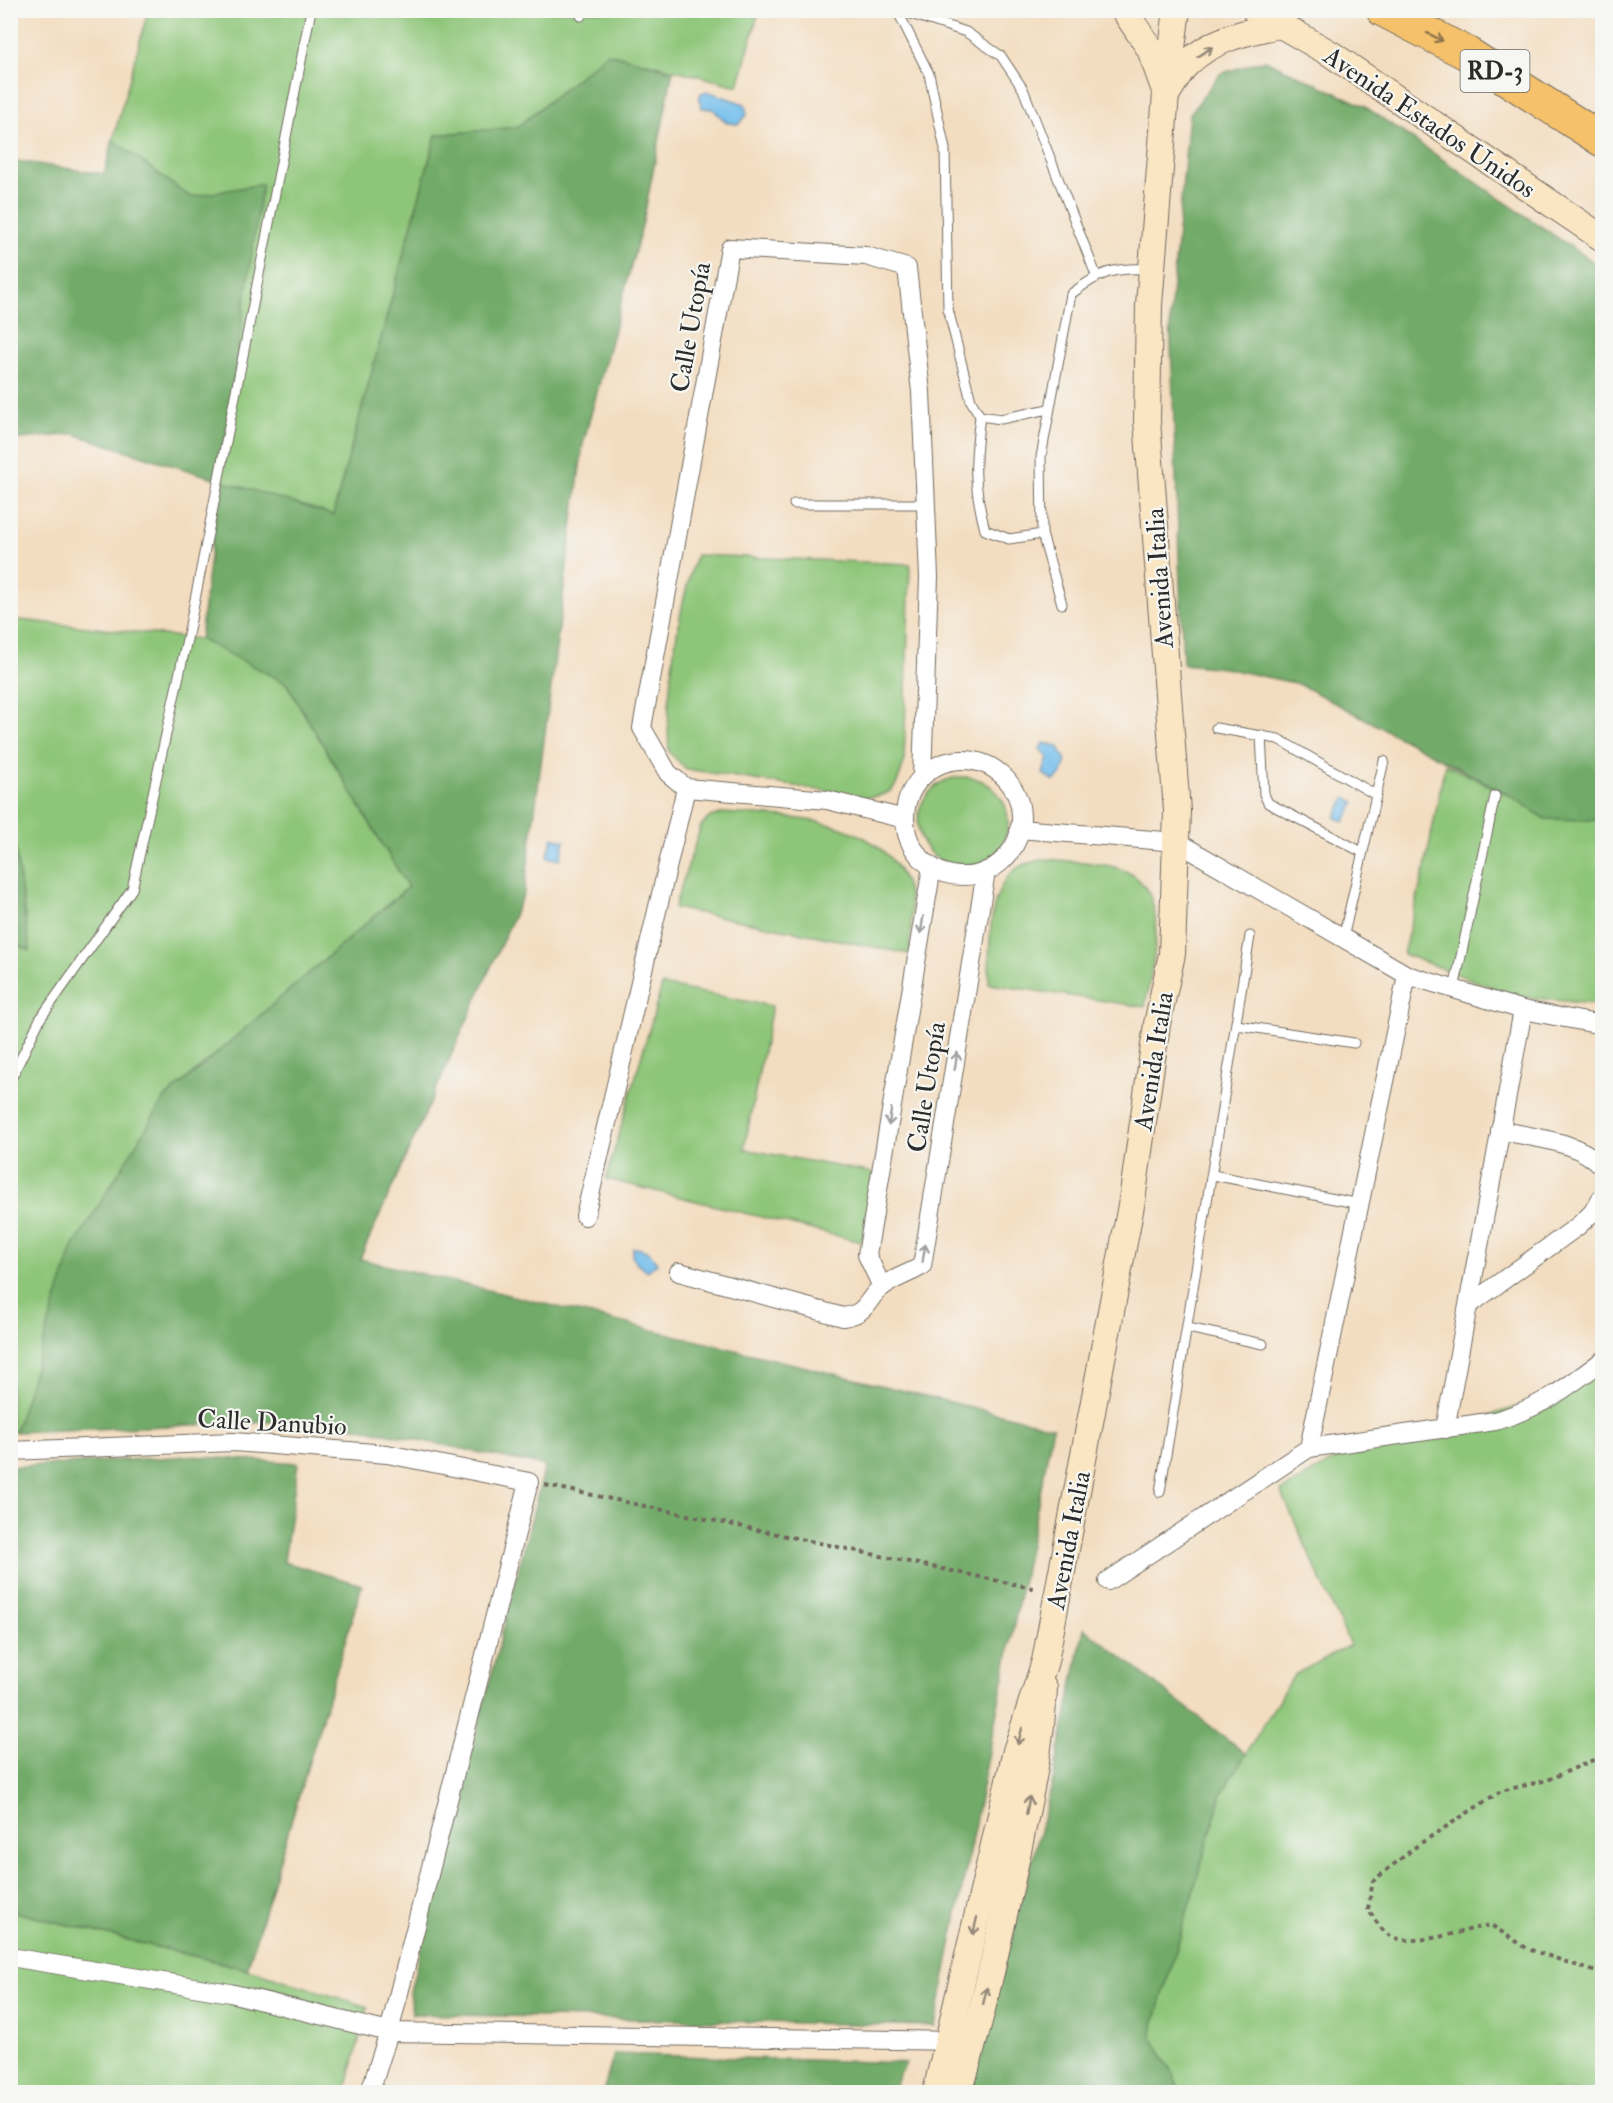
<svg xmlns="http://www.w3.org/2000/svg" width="1613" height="2103" viewBox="0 0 1613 2103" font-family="'IM FELL Double Pica',serif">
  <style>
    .green { fill: #8ec679; stroke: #5c7852; stroke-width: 1.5 }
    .forest { fill: #72ab69; stroke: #4e6b4a; stroke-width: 1.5 }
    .water { fill: #73beec; stroke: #4f748c; stroke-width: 1.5 }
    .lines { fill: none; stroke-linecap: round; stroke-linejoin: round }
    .lane-casing { stroke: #71695f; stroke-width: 11 }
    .street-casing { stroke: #71695f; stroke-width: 20 }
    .secondary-casing { stroke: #71695f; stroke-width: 28 }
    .highway-casing { stroke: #71695f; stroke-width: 35 }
    .path { stroke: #71695f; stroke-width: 4; stroke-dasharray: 4.5 4.5; stroke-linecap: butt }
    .lane { stroke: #fff; stroke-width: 9 }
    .street { stroke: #fff; stroke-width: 18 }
    .secondary { stroke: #fbe6c4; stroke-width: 26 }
    .highway { stroke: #f5c16b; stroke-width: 33 }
    .oneway { stroke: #90764b }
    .oneway2 { stroke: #938878 }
    .oneway3 { stroke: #a0a0a0 }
    .labels { text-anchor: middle; stroke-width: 4.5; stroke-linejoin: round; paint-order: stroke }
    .shield { fill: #f6f6f2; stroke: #686867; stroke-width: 1.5 }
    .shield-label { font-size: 24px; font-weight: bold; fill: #2b2b2b }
    .street-label { font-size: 26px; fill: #2b2b2b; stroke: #f6f6f2 }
  </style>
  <rect width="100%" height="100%" fill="#f6f6f2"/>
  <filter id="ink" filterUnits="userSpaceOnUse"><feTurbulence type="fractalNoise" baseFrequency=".0167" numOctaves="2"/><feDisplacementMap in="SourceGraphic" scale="12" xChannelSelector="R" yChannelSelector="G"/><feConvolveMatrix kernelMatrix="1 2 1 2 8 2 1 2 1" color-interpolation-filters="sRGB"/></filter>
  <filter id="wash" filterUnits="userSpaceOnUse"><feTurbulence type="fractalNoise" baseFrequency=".008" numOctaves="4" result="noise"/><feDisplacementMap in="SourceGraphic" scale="24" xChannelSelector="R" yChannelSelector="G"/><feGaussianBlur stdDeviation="1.35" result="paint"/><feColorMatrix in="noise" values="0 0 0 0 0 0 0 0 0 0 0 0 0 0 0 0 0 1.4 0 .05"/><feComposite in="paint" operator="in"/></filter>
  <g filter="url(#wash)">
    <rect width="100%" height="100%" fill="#f3ddc0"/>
    <g class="green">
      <path d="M148,11H759L738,86L608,53L517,127L436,135L333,515L219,480L190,197L113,140Z"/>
      <path d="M696,555L910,564L904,761C898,788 892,797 863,797L686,769L669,752C665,693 677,612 696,555Z"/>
      <path d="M11,619L200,639L286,683L408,887L164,1099L15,1432H11V942L30,950L11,820Z"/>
      <path d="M1445,764L1513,797L1545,819L1602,820V1005L1515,996L1403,954L1425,867Z"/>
      <circle cx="963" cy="822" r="45"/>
      <path d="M724,813C786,818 880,814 906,885C914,906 910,932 910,954L674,908L701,826L710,817Z"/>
      <path d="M1044,859C1068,861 1094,861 1118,868C1176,886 1152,963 1145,1007L989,984C990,949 985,891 1017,868C1024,863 1036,862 1044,859Z"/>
      <path d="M662,985L772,1006L744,1149L874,1173L862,1242L606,1179Z"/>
      <path d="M1602,1367V2092H1182L1151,2035L1222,1793L1294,1675L1350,1645L1281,1491L1338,1458L1568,1393Z"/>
      <path d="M11,1911L258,1972L368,2007L345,2092H11Z"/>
    </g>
    <g class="forest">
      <path d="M608,53L673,71L643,222L583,444L524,893L360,1259L1053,1427L935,2026L412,2014L410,1991L545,1466L321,1420L15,1432L73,1247L164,1099L408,887L286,683L200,639L219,480L74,434L11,440V160L104,174L113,140L190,197L262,184L219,480L333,515L436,135L517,127Z"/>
      <path d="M1265,60L1364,106L1602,268V820L1545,819L1513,797L1299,684L1224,668L1183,664L1170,317L1189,115L1220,74Z"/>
      <path d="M11,820L30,951L11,942Z"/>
      <path d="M190,1456L298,1463L284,1562L362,1585L247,1969L11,1911V1467Z"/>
      <path d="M1084,1628L1246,1754L1222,1793L1151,2035L1182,2092H971L1052,1785Z"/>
      <path d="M614,2054L906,2063L891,2092H603Z"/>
    </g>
    <g class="water">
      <path d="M709,92L745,104L747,115L739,124L727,123L713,109L702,108L699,100L701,93Z"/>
      <path d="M1044,743L1058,746L1066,760L1062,774L1054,781L1043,774L1048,757L1040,749Z"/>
      <path d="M1346,797L1355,802L1344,822L1335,817Z"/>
      <path d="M553,837L565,841L560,860L547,857Z"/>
      <path d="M633,1248C645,1248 651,1253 657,1263L647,1271L637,1264L632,1256Z"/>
    </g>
  </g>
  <g filter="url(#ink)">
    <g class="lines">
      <g class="lane-casing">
        <g id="lane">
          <path d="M897,10L929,74L945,149L948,309L971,401L980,416L1001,419L1048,409"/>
          <path d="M899,10L966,32L1001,56L1023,89L1096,275"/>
          <path d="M581,16L582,10"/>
          <path d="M980,416C974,464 973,483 985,530L1009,539L1042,534"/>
          <path d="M794,504H926"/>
          <path d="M1062,604L1042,534L1041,457L1071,294C1100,272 1114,267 1149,269"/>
          <path d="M1216,728L1278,739L1376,795"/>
          <path d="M1261,735L1264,794L1268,803L1362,852"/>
          <path d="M1343,938L1384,761"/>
          <path d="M1454,989L1495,796"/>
          <path d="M1237,1025L1354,1043"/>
          <path d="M10,1081L40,1019L132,889L189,630L311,10"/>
          <path d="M1213,1175L1360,1204"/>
          <path d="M1188,1328L1263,1344"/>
          <path d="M1160,1492L1250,936"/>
        </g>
      </g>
      <g class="street-casing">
        <g id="street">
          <circle cx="963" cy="818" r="58"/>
          <path d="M905,819L827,800L686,788L668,773L642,728L730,248L866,256L907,268L921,392L929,577L922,777"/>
          <path d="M1019,829L1177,842L1407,975L1309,1448L1108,1581"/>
          <path d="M1407,975L1523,1010L1602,1025"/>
          <path d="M1500,1130C1531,1138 1582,1141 1602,1167"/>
          <path d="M585,1216L686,788"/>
          <path d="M679,1272L843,1317C870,1313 865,1299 883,1286C895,1278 910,1273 922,1266L986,871"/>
          <path d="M882,1287L867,1255L932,867"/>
          <path d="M1469,1305L1578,1226L1592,1213L1602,1197"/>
          <path d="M1445,1429L1523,1010"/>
          <path d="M1309,1448L1495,1421C1540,1408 1565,1389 1602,1361"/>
          <path d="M10,1451L233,1442L387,1454L529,1482L389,2032L959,2041"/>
          <path d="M10,1957L230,1993L389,2032L370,2092"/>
        </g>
      </g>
      <g class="secondary-casing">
        <g id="secondary">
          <path d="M1124,10L1150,49L1164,88"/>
          <path d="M1255,10L1331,54L1602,238"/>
          <path d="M1168,92C1174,83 1179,72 1186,65C1211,39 1246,32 1279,25"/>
          <path d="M936,2092L1016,1751L1045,1661L1132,1200L1157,1024L1172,954L1177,811L1147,421L1149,305L1166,94L1177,10"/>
          <path d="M959,2092C981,2021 997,1947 1013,1874C1026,1812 1041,1752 1044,1688"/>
        </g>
      </g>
      <g class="highway-casing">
        <path id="highway" d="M1383,10L1470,55L1602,140"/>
      </g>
      <g class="path">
        <path d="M545,1485L1037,1589"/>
        <path d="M1602,1756L1548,1780L1501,1791L1418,1845L1373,1881L1368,1909C1373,1916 1378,1926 1385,1932C1406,1952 1464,1929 1491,1925L1528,1949L1602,1974"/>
      </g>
      <use href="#lane" class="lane"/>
      <use href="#street" class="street"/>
      <use href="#secondary" class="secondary"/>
      <use href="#highway" class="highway"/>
    </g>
    <defs><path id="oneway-shaft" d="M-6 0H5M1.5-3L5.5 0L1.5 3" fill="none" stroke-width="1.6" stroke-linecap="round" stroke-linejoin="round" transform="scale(1.5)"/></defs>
    <use class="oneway" href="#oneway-shaft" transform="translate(1435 37) rotate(27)"/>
    <g class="oneway2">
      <use href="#oneway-shaft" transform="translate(1205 52) rotate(-34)"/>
      <use href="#oneway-shaft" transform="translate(1020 1736) rotate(105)"/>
      <use href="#oneway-shaft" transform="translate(1028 1805) rotate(-79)"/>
      <use href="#oneway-shaft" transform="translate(975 1926) rotate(103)"/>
      <use href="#oneway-shaft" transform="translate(985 1996) rotate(-77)"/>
    </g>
    <g class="oneway3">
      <use href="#oneway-shaft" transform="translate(922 925) rotate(99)"/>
      <use href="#oneway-shaft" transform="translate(956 1061) rotate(-81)"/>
      <use href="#oneway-shaft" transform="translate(890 1117) rotate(99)"/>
      <use href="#oneway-shaft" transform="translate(924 1253) rotate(-81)"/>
    </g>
  </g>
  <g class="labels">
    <rect class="shield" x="1460.5" y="50" width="69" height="42" rx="4.5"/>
    <g class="shield-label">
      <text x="1495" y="79">RD-3</text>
    </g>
    <g class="street-label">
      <text transform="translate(1430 122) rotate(34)" y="9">Avenida Estados Unidos</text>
      <text transform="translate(690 327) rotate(-80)" y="9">Calle Utopía</text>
      <text transform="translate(1159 578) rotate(-94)" y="9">Avenida Italia</text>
      <text transform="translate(1153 1061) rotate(-81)" y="9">Avenida Italia</text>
      <text transform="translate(926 1087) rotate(-81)" y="9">Calle Utopía</text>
      <text transform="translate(272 1422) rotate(3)" y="9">Calle Danubio</text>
      <text transform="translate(1068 1540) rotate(-79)" y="9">Avenida Italia</text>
    </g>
  </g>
  <rect width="1613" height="2103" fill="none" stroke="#f6f6f2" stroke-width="36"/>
</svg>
